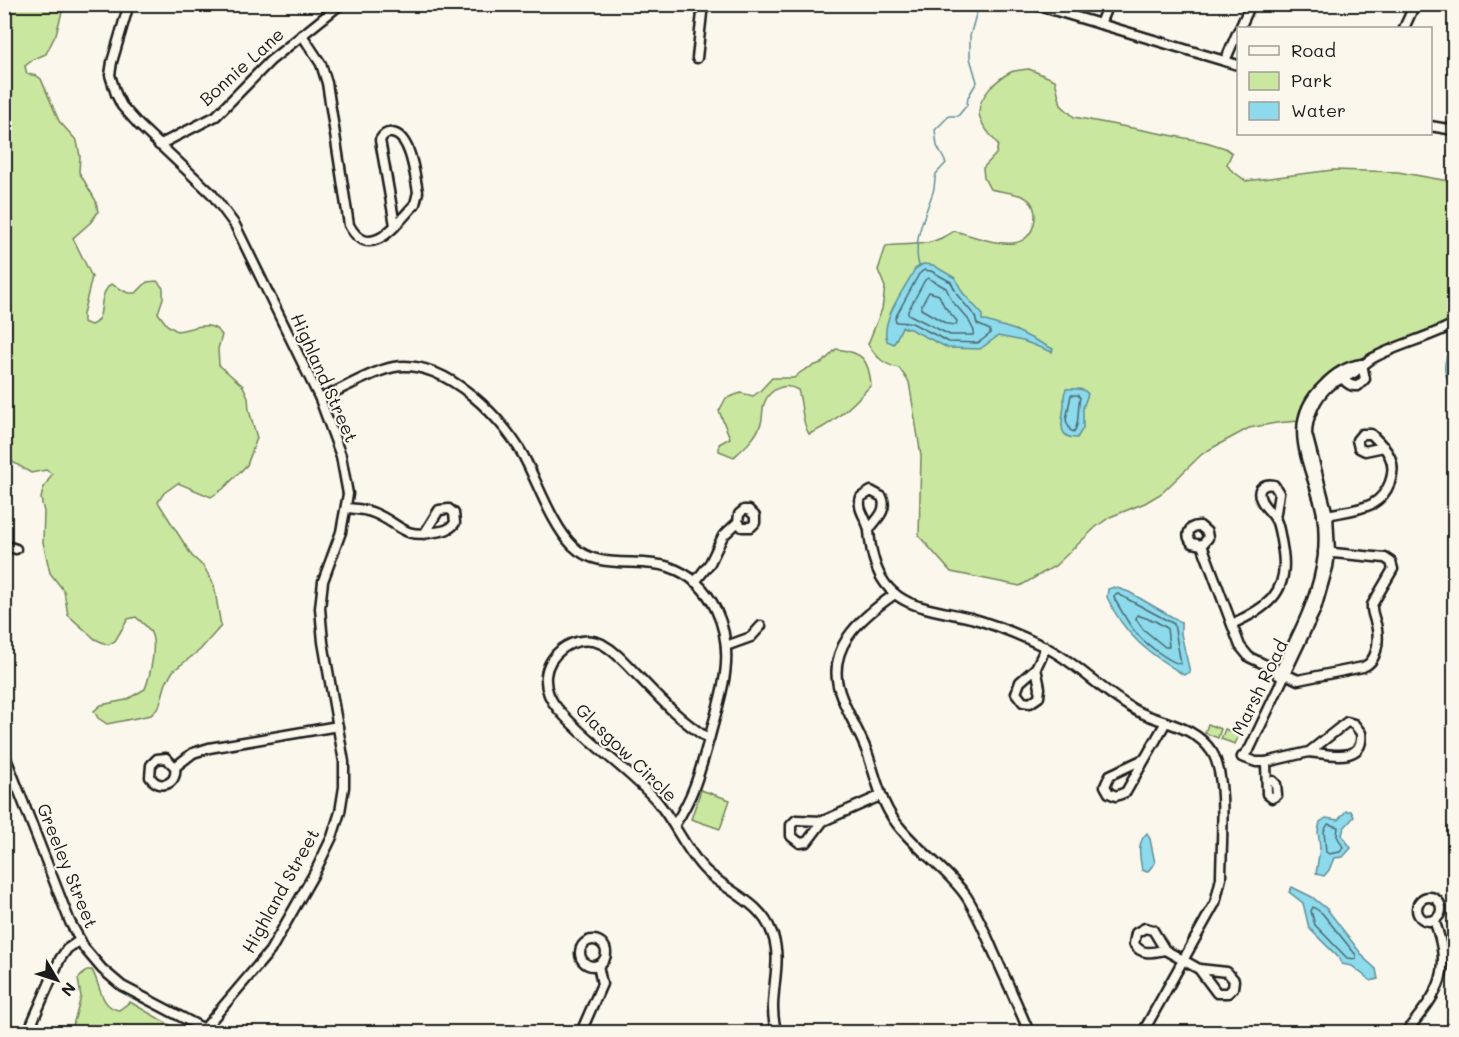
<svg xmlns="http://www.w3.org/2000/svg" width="1459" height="1037" viewBox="0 0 1459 1037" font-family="Mali,sans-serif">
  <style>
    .green { fill: #c9e79e; stroke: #72825d; stroke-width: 1.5 }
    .water { fill: #8cdaeb; stroke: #5f8e98; stroke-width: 1.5 }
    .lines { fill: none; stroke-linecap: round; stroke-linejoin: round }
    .shore { stroke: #49686f; stroke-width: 1.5 }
    .stream { stroke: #5f8e98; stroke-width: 1.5 }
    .minor-casing { stroke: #1c1c1c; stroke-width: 13 }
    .minor { stroke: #fbf7ec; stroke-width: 8 }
    .labels { text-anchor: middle; stroke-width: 4.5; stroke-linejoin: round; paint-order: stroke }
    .street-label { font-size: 18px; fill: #1c1c1c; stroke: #fbf7ec }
  </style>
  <rect width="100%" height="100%" fill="#fbf7ec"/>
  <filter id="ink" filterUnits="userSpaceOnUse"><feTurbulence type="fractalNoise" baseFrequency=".0167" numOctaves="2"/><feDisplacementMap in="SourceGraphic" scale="12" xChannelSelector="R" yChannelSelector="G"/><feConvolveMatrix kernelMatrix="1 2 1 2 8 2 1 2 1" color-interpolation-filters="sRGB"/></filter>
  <g filter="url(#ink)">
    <g class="green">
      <path d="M5,4L64,5L56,34L46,54L34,59L25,66L27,74L37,76L41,79L59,121L77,141L80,156L79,172L96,201L98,212L91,222L73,238L92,277L83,314V322L91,325C108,318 95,298 111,284L128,293H136L147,282L157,281L163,288V298L158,313L167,325L177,331C196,329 209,318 222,335L218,349L219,365L243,386L248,397L249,410L257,438L247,465L223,489L211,497L178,483L164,493L158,502L192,556L204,567L214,585L221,626L200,650L173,671L166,683L159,707L151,715L107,724L98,718L94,711L101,705L126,700L145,689C150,676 158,643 150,631C147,626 140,621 136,617L128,619L115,641L108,645L95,639L68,615L64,591L50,573L43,542L44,512L41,499L43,489L52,474L46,470L31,473L11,461L5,447Z"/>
      <path d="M1029,69L1055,80L1061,105L1074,117L1206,142L1225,148L1232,153L1227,164L1230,169L1246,181L1333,170L1398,172L1454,182V321L1352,363L1310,396L1301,413L1299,421L1276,423L1249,428L1214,447L1202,454L1162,493L1145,503L1110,517L1096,527L1055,566L1020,586L951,572L919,536L921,456L909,382L899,368C884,365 876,357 868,344L882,309L885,287L878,270L886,246C916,242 926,249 954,231C972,235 994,245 1013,243C1036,242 1042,207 1026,198C1016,192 1001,192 990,189L984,178L983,168L996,154L998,145C992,136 979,124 979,112C979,96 997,79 1011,72C1016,70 1023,70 1029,69Z"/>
      <path d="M836,349C862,352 869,359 871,385C854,404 833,425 809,434C801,422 803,405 798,390C784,382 769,389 764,404C762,410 763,418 761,423C757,437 744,448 734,457L719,451V444L730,438L719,411L726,398L741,393L753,396L760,391L772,378H794C803,369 810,367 821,363C826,360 832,353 836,349Z"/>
      <path d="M1208,724L1221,729L1218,738L1205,733Z"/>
      <path d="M1225,729L1239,735L1235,744L1221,739Z"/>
      <path d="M701,790L730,800L720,829L691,819Z"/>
      <path d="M87,970H92C100,983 100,1008 119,1010L130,1002L182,1032H71L81,997L78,979Z"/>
    </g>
    <g class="water">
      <path d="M923,264L933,265L955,278L963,293L982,314V320L1015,330L1053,349L1052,352L1023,341L998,336L980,349L948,348L910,329L902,327L894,344L887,341C880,320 905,288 915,269Z"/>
      <path d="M1454,348V383L1449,381C1442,371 1445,362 1448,351Z"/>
      <path d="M1066,389C1074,389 1083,387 1088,394L1083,408V428L1077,438C1054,439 1064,416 1064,404C1064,397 1063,395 1066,389Z"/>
      <path d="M1114,587L1129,592L1181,622V634L1190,672L1184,675C1150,654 1124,636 1107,597L1108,589Z"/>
      <path d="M1346,811H1351L1354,817L1344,828L1342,835L1351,848L1343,857L1334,858L1329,870L1324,876L1316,874L1320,848L1318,831L1320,822L1326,818L1338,820Z"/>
      <path d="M1147,833L1150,839L1155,863L1147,872L1142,870C1140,857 1136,843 1147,833Z"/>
      <path d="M1292,887L1312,897L1327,909L1366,960L1376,969L1378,979L1371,981L1352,966L1342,964L1339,958L1309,928L1303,903L1289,892Z"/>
    </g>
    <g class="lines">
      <g class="shore">
        <path d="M924,270L931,271L951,282L958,296L975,316L977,324L990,330V334L978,343L949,342L912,323L896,322L895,318L919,274Z"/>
        <path d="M928,278L946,288L952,301L968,319L974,331L973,335H950L908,314V311L925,280Z"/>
        <path d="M929,292L939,295L944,306L957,321L956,325L947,324L921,309V306Z"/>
        <path d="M1071,395H1078L1080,398C1077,408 1080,424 1074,432L1070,430L1066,420Z"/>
        <path d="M1118,594L1174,624L1181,664C1170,663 1145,643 1137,634C1128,624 1122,611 1115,600L1114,596Z"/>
        <path d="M1137,615L1155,621L1167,628L1169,647H1165L1143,629L1136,619Z"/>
        <path d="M1328,824L1338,827L1337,836L1343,847L1340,852L1329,854L1326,852L1324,831Z"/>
        <path d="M1313,907L1322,913L1356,955V959L1347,958L1315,925L1311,911Z"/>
      </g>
      <path class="stream" d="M919,266C912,240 925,216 933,192C935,187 934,180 936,174L946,163L937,146L935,130L949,116H958L967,105L968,97L977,82L970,58V36L979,4"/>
      <g class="minor-casing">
        <g id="minor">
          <path d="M129,4L112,62L110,75L116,94L122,106L139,125L212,194L235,225L320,399L341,456L348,494L341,532L323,581L320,608L323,642L344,762V787L340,812L332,837L315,872L270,951L204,1029"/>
          <path d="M1033,4L1238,65"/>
          <path d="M1100,24L1108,4"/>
          <path d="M1240,28L1251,4"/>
          <path d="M1404,28L1415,4"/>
          <path d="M302,35L321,64L327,83L349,225C370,264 398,222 415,204L418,192C415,177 411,135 392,133C386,132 383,135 380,140L395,225"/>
          <path d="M697,58L703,4"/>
          <path d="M1225,61L1238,31"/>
          <path d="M1430,126L1454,130"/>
          <path d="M159,145L216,116L270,61L341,4"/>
          <path d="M1340,374C1344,381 1349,387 1358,386L1365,379L1362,364"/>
          <path d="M320,399C341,390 372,371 394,367C445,357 508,422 527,463C539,487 554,528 573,546C598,571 638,557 669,567C714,582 731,631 725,674C722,695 715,716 710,736C700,770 695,794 675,824"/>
          <path d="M347,508C357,509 365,509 374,513C401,524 402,539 435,532C443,531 450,530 455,523L454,513L449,509L439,510L424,534"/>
          <path d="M1322,516C1339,512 1358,511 1372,504C1388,495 1398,472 1389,455C1385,447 1377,440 1371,434H1362L1357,440L1359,448L1365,451L1384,447"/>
          <path d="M869,529C877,519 888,510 882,497L871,491L861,497C856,510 868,519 869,531C872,567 883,597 922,607C938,612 955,614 971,618C996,625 1020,635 1043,646C1078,663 1103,693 1137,711C1163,724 1194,725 1212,752C1228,777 1221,846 1221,878L1215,903L1143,1032"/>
          <path d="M4,545L16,549"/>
          <path d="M1202,545L1208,538L1207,532L1200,526C1189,525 1185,535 1192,543L1202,545L1240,646L1249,657L1298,680L1363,667C1377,662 1379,642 1377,629C1376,620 1371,614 1372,605L1393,569L1391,562L1385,558L1323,552"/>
          <path d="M695,582L710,563L723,536L738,522L742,527H751L755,523V516L749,510H744L739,514L738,522"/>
          <path d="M895,594C860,618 822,650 842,698C849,716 860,733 867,752C877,780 881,807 902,830C922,854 948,870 966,896C977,913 986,934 994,953C1006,979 1018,1006 1029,1032"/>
          <path d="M1232,624C1266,608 1289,594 1283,552C1281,542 1280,529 1276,520C1272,512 1262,506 1260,497C1257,487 1266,483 1274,485L1279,493L1275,519"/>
          <path d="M726,646L751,637L761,626"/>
          <path d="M1036,668L1040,688L1039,697L1030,703L1023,702L1016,693L1020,682L1036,668L1046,647"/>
          <path d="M1278,675C1296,637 1318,599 1323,555C1324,542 1324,527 1322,514C1314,469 1281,425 1323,386C1333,375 1347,366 1362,364"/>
          <path d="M709,739C682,722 662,701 640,678C628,666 617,652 602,644C589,638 574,640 562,649C554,655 547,665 546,676C545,689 550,700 558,709C587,743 626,767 656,800C675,822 685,850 706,871C728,892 761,902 772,933C785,965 765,1000 777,1032"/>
          <path d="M4,753L70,922L85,949L102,969L122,986L210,1032"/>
          <path d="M1242,757L1250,748L1316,609L1328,567L1330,553L1328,515L1307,434C1307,417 1316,396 1330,385C1338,380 1347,377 1355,372C1361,367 1366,362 1373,358C1399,344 1428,338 1454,324"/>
          <path d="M1242,757L1256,762H1266L1309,752L1347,722L1354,724L1361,733C1365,764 1328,754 1309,752"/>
          <path d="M1144,759L1110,775L1105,786L1109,793L1116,796L1126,792L1166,722"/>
          <path d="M1266,762L1267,794L1272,798L1277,795L1276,784L1273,781H1268"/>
          <path d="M175,767L166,758L157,759L151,765L150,777C160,791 178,784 175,767L193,753L209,748L338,726"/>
          <path d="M823,821L807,842L800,843L791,836V825L796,820L823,821L880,796"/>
          <circle cx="1429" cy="909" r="12"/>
          <circle cx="593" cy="953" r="13"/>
          <path d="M1165,950C1153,952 1142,956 1134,944L1136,933L1145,928L1153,930L1165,950L1199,969L1217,993H1228L1233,988L1234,980L1227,972L1199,969"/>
          <path d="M28,1032L60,959L67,949L80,940"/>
          <path d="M581,1032L602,984L598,965"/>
          <path d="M1406,1032C1439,991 1454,974 1434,920"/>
        </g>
      </g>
      <use href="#minor" class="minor"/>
    </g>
  </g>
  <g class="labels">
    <g class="street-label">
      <text transform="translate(242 67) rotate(-42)" y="6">Bonnie Lane</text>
      <text transform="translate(324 378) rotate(66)" y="6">Highland Street</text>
      <text transform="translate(1260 688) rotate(-64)" y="6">Marsh Road</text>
      <text transform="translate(626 753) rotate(44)" y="6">Glasgow Circle</text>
      <text transform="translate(67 866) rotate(68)" y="6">Greeley Street</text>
      <text transform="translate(281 891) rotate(-61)" y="6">Highland Street</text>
    </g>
  </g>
  <rect width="1459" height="1037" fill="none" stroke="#fbf7ec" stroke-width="24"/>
  <rect x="12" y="12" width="1435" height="1013" fill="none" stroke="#1c1c1c" stroke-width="2" filter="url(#ink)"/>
  <rect x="1237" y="27" width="195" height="108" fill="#fbf7ec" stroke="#a29f99" stroke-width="1.5"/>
  <rect x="1249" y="46" width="30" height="9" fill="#fbf7ec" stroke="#a29f99" stroke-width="1.5"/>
  <text x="1291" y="57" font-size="18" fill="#1c1c1c">Road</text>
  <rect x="1249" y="72" width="30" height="18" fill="#c9e79e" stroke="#a29f99" stroke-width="1.5"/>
  <text x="1291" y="87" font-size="18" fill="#1c1c1c">Park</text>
  <rect x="1249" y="102" width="30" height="18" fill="#8cdaeb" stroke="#a29f99" stroke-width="1.5"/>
  <text x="1291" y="117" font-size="18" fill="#1c1c1c">Water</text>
  <g transform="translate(57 980) rotate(129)" stroke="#fbf7ec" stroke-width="4.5" paint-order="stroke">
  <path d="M0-4.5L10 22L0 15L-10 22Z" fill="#1c1c1c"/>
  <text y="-9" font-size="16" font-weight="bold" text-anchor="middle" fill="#1c1c1c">N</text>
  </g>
</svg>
